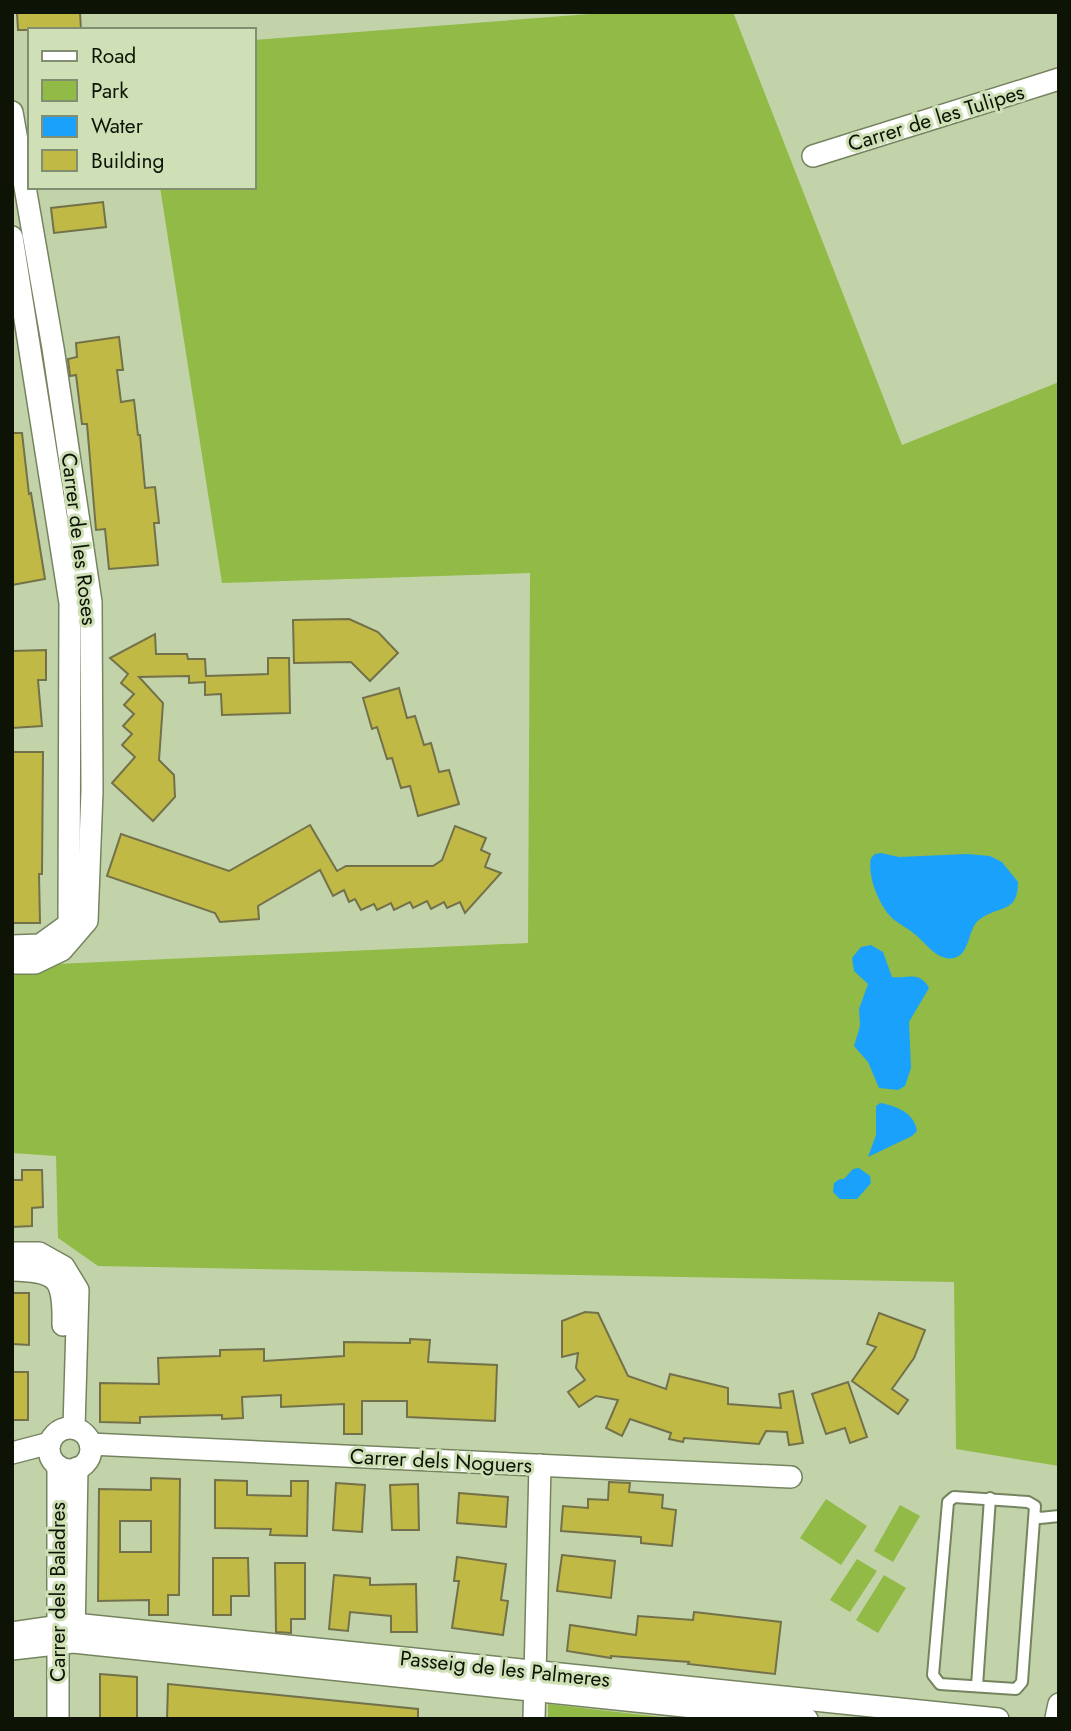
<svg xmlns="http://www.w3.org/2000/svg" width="1071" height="1731" viewBox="0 0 1071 1731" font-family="Jost,sans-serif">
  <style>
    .green { fill: #92ba46 }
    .water { fill: #1aa1fb }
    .building { fill: #c0b946; stroke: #73714a; stroke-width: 2; fill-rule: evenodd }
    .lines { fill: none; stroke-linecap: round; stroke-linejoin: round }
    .service-casing { stroke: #75845f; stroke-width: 14 }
    .minor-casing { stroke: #75845f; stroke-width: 24 }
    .service { stroke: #fff; stroke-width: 10 }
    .minor { stroke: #fff; stroke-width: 21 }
    .labels { text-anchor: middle; stroke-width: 6; stroke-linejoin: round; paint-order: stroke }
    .street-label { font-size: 21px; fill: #0d1305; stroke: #cfe0b7 }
  </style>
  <rect width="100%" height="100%" fill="#c2d3aa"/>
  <g class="green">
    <path d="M616,12H733L902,445L1059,382V1466L956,1449L954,1282L98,1266L58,1238L56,1156L12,1153V966L528,943L530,573L222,583L160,187H254V40Z"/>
    <path d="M826,1499L867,1526L841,1565L800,1538Z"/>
    <path d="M900,1505L920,1516L893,1562L874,1551Z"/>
    <path d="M857,1559L877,1571L850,1612L830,1600Z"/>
    <path d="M884,1575L906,1588L878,1633L856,1620Z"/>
    <path d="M548,1704L678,1719H548Z"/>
  </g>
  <g class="water">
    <path d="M881,853L899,857L967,854L990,856L1002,862L1018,882C1018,914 999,905 980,919C967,928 971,954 954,958C938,961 928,946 918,937C910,929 900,925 892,918C879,905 867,876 871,858L875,854Z"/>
    <path d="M871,945L883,952L892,977C906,979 920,970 929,988L909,1022L911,1068L905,1086L898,1090L879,1088L868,1062L854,1046L860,1026L859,1009L868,984L854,971L852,958L861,947Z"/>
    <path d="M880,1103C896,1106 914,1112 917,1131L912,1136L868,1157L876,1135V1106Z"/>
    <path d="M859,1168L870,1176L871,1183L857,1199H840L833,1192L834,1183L840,1179H844L853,1169Z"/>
  </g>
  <g class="building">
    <path d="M80,12L81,30H18L17,13Z"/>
    <path d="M103,202L106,227L54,233L51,208Z"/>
    <path d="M119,337L123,370H117L121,402L134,400L138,435H140L145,488L155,487L159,523H154L158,565L109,569L105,529L96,530L87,424H82L76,375L70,376L68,359L77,357L76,343Z"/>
    <path d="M12,433H22L29,494L31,493L45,579L12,585Z"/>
    <path d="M349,619L378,632L398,653L370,681L351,662L294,663L293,620Z"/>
    <path d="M155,634L156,654H187L188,659H205L206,676L268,674V658H289L290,713L222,715L221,694L205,695V682L189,683V676L139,677L163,703L159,760L174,775L175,797L153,821L112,783L135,757L122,745L132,734L123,726L134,714L124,705L134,694L121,683L128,674L110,658Z"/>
    <path d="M46,650V680H38L42,726L12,728V651Z"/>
    <path d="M399,688L407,718L415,716L424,745L431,743L439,772L449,770L459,804L418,816L410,786L401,788L392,758L387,759L377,727L372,729L363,698Z"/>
    <path d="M12,752H43L42,874H39L40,923H12Z"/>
    <path d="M310,825L337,871L346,866H433L442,860L455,826L486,838L481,850L490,854L485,867L501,873L465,913L460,902L447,908L444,902L431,909L427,901L413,908L410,902L394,910L391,903L377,910L374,904L361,910L355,899L349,902L344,890L333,896L320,870L258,906L259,919L220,922L215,913L107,876L121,834L229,871Z"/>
    <path d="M22,1170H42L43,1207L32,1208V1226L12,1227V1180H22Z"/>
    <path d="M12,1293H29V1345L12,1344Z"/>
    <path d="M585,1312L598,1313L628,1376L666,1389L670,1374L728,1388V1404L781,1408L779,1394L793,1391L803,1443L789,1445L787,1432L766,1431L759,1444L684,1438L683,1442L669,1439L671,1433L630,1419L622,1436L606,1428L618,1400L596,1396L579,1407L568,1392L585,1380L576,1368L578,1353L562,1357V1321Z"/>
    <path d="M879,1313L925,1330L914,1358L892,1389L908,1400L898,1414L852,1381L876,1347L867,1344Z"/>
    <path d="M410,1339L430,1340L428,1362L497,1365L495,1421L407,1417V1401H362V1434H344V1404L281,1407V1395L242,1397L243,1418L222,1419V1415L140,1417V1423L100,1422V1383L159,1384L158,1358L220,1356V1350L264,1349V1361L344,1356V1342L410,1343Z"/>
    <rect x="12" y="1372" width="16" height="48"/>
    <path d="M848,1382L867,1437L850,1443L845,1428L826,1434L812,1394Z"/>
    <path d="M151,1478L180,1479L179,1595H168V1615H149V1600L98,1601L99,1489L151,1490ZM120,1521H151V1552H120Z"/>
    <path d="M215,1480L247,1481V1495L291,1496V1481H308L307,1536L270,1535L271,1529L215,1528Z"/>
    <path d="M609,1482L630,1483L629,1492L663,1495L662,1508L676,1510L672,1546L641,1543V1537L561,1531L563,1506L588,1508V1499L608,1500Z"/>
    <path d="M336,1483L365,1485L362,1532L333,1530Z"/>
    <path d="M418,1484L419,1530H392L390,1485Z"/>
    <path d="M459,1493L508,1497L506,1527L457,1523Z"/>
    <path d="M562,1555L615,1561L611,1598L557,1591Z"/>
    <path d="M457,1557L506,1564L501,1600L508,1601L503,1635L452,1628L459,1581H454Z"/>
    <path d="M213,1558H248L249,1596H231V1615H213Z"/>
    <path d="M275,1563H305V1619H291V1633L276,1632Z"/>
    <path d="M334,1575L370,1578V1585L416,1584L417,1632H391V1616L350,1612L348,1631L329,1629Z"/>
    <path d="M694,1612L781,1622L775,1674L688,1664L689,1662L611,1656V1658L567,1651L570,1625L636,1635L638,1616L693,1620Z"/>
    <path d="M100,1674L137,1677V1719H100Z"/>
    <path d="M168,1684L418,1709V1719H167Z"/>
  </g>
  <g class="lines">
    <g class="service-casing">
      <g id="service">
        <path d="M954,1497L1028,1502L1035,1506L1022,1682L1016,1689L940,1684L933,1675L948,1502Z"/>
        <path d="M1035,1516L1040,1518L1059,1516"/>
        <path d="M977,1686L990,1498"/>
      </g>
    </g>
    <g class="minor-casing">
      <g id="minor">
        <path d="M12,112L53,348L91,602L92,791L87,921L62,950L35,963H12"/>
        <path d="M813,156L1059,79"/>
        <path d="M12,237L70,603L69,924L40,945L12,946"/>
        <path d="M12,1253H39L64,1267L78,1290L74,1428"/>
        <path d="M12,1270C59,1271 64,1279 63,1325"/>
        <circle cx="70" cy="1449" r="21"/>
        <path d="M90,1444L791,1477"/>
        <path d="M12,1453L50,1443"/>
        <path d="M12,1633L74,1624L998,1719"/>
        <path d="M74,1638L77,1468"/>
        <path d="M12,1649L73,1642L807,1719"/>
        <path d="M1056,1718L1059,1704"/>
        <path d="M58,1719V1466"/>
        <path d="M534,1719L540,1465"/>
      </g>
    </g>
    <use href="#service" class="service"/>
    <use href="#minor" class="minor"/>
  </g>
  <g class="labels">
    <g class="street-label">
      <text transform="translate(936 118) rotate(-17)" y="7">Carrer de les Tulipes</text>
      <text transform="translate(79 539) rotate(83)" y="7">Carrer de les Roses</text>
      <text transform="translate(441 1461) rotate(3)" y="7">Carrer dels Noguers</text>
      <text transform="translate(58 1592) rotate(-90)" y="7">Carrer dels Baladres</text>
      <text transform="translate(505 1669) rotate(6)" y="7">Passeig de les Palmeres</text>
    </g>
  </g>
  <rect width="1071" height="1731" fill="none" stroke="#0d1305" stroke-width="28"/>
  <rect x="28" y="28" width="228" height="161" fill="#cfe0b7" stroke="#818e70" stroke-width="2"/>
  <rect x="42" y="51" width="35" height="10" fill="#ffffff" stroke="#818e70" stroke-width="2"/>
  <text x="91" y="63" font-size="21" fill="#0d1305">Road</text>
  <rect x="42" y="80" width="35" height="21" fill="#92ba46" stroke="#818e70" stroke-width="2"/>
  <text x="91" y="98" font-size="21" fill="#0d1305">Park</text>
  <rect x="42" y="116" width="35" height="21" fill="#1aa1fb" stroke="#818e70" stroke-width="2"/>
  <text x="91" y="133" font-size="21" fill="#0d1305">Water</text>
  <rect x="42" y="150" width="35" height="21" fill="#c0b946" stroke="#818e70" stroke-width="2"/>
  <text x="91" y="168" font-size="21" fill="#0d1305">Building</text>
</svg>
